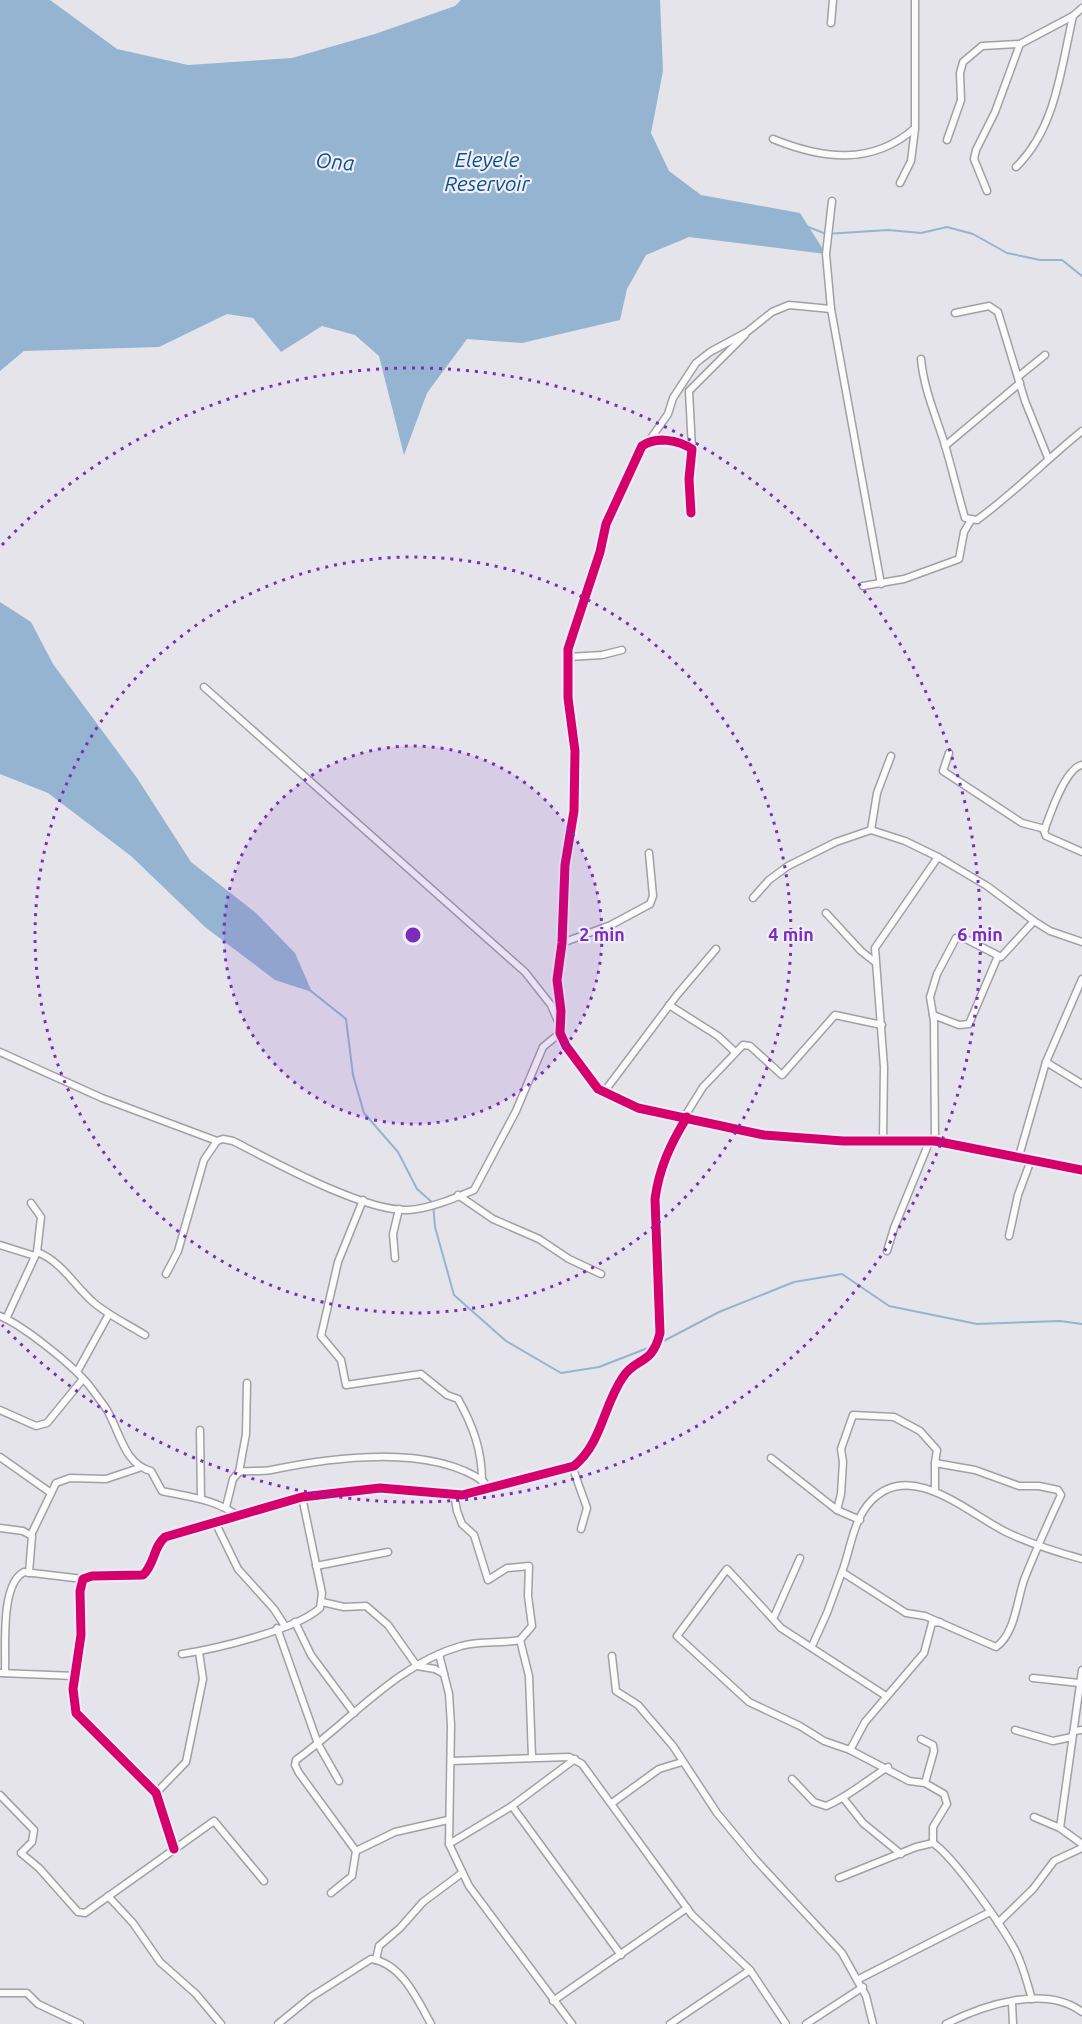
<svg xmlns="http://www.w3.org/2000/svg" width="1082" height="2024" viewBox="0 0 1082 2024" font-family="Ubuntu,sans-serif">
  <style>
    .water { fill: #95b4d2 }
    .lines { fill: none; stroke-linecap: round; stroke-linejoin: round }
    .stream { stroke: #95b4d2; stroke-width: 2 }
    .street-casing { stroke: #a0a0a5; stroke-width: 9 }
    .street { stroke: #fbfbfc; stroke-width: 6 }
    .cycleway-casing { stroke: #efeefa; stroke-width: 13 }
    .cycleway { stroke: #d6006c; stroke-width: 9 }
    .ring { fill: none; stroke: #7b2cbf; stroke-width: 3; stroke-dasharray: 3 6 }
    .labels { text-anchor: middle; stroke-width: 4.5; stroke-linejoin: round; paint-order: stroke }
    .water-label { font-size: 21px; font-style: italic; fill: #0c5286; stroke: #efeefa }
    .centre { fill: #7b2cbf; stroke: #efeefa; stroke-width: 3 }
    .ring-label { font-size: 18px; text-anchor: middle; font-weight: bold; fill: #7b2cbf; stroke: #efeefa; stroke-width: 4.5; stroke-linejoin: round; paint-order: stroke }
  </style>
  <rect width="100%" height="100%" fill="#e4e4ea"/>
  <g class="water">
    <path d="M0,0H50L117,49L188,65L292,58L375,34L455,6L461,0H660L663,71L651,133L669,171L701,195L800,213L826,254L689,237L646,255L627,289L620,320L522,343L467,339L427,393L404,455L379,356L355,335L322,326L281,352L253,318L227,314L159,347L24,351L0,371Z"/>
    <path d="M0,602L31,622L53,664L137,778L191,862L256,913L295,953L312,992L275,980L205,927L131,856L48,793L0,774Z"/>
  </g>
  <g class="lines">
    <g class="stream">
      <path d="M806,226L826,234L888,230L921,233L947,227L973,234L1007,253L1040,260H1062L1082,276"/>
      <path d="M311,991L346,1019L353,1075L364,1113L398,1152L417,1189L433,1203L435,1227L454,1295L506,1341L561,1373L599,1367L653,1346"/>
      <path d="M658,1344L719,1312L794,1282L842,1274L889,1306L977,1324L1060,1321L1082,1324"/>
    </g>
    <g class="street-casing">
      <g id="street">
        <path d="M831,23L833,0"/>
        <path d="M773,139C822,159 872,166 915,128V0"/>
        <path d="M947,140L961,100L960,73L963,62L982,46L1020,44"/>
        <path d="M1016,167C1056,128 1061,68 1073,16L1082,8"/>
        <path d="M900,183L911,161L915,129"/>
        <path d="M987,191L974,159L976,150L995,112L1020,44L1073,16"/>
        <path d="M832,201L826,254L831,309L881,584"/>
        <path d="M955,313L989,306L998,312L1025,401L1048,458"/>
        <path d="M921,359C924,390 936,416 945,445C952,469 958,494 965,518L977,520C1014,493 1046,460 1082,431"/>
        <path d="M1019,376L1045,355"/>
        <path d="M649,441L668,414L673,398L696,363L710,352L747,332L772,312L789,305L831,309"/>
        <path d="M945,446L1020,383"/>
        <path d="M692,449L689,391L745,335"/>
        <path d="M691,513L689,479L692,449C678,440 656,436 642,446L606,524L600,552L568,649V698L575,751L574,811L565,865L562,943L557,980L561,1011L560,1033L566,1046L598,1089L638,1108L764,1135L843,1141H935L1082,1170"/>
        <path d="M863,586L904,579L959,559L964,532L971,520"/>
        <path d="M568,657L602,655L622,650"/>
        <path d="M204,687L525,972L551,1005L560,1026"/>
        <path d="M949,753L943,771L1022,823L1045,829"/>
        <path d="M1082,765C1065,768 1050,815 1044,831L1046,836L1082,852"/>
        <path d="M871,830L877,793L891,756"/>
        <path d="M753,898L769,880L788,866L836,842L871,830L905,841L938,857L987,886L1034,921L1050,931L1082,942"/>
        <path d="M826,913L861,951L875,962"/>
        <path d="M562,943L611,925L650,904L653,896L649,853"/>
        <path d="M669,1005L718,1036L735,1052"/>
        <path d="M933,1015L959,1025L969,1024L998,956"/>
        <path d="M0,1052L102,1098L217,1141"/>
        <path d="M1046,1062L1082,1084"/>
        <path d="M604,1092L677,995L716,949"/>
        <path d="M685,1116L703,1087L743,1045L750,1046L782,1075L835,1015L882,1025"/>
        <path d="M883,1141L884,1067L875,948L938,857"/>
        <path d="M935,1141L934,1021L930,997L937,974L956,938L962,937L1001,957L1034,921"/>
        <path d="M1019,1156L1046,1062L1082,979"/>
        <path d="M458,1195L493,1219L539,1239L569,1259L601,1274"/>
        <path d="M363,1200L338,1262L321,1336L341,1360L346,1385L421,1374L447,1395L458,1399C473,1426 482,1450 482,1481"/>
        <path d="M1009,1236L1018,1195L1031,1160"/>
        <path d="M0,1245L35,1256"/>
        <path d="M887,1251L894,1228L930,1140"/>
        <path d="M37,1252C61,1261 74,1285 93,1302C108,1315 127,1324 145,1335"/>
        <path d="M395,1258L393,1234L399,1209"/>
        <path d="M166,1274L178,1251L204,1160L217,1141L223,1139L233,1141C274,1162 365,1212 408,1210C429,1209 455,1198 474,1190L516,1111L543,1047L560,1033"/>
        <path d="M0,1316C24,1326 71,1364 88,1384C94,1392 101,1401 107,1410C120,1432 124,1464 151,1471L162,1491C189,1497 215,1499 238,1516"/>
        <path d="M6,1319L37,1252L41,1217L31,1203"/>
        <path d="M77,1372L109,1314"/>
        <path d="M0,1410L36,1426L47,1423L83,1379"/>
        <path d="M200,1430L201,1499"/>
        <path d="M0,1457L51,1493"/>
        <path d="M771,1458L837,1510L841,1494L843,1462L841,1449L853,1415L894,1417L920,1431L937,1450L935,1463"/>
        <path d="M572,1466L587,1508L581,1529"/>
        <path d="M239,1472L246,1434L247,1383"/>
        <path d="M935,1491V1463L975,1470L1019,1486H1039L1058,1490L1061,1495C1048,1523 1035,1552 1024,1580C1017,1600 1015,1634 996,1647L925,1616L906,1613L842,1572C851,1548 853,1519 872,1500C912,1459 970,1515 1008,1533C1032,1544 1056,1552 1082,1559"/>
        <path d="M226,1507L233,1479L239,1472C249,1470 260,1472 271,1470C331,1457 431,1444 484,1482"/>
        <path d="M837,1510L860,1520"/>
        <path d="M216,1524L238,1569L274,1609L285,1626"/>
        <path d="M0,1528L23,1531L32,1536L29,1573"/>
        <path d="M31,1535L56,1483L70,1478L106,1479L139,1468"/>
        <path d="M800,1558L773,1619L781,1628L886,1696"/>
        <path d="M316,1566L388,1552"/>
        <path d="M322,1602L344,1607L366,1606L388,1625L417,1666L435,1669L444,1674"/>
        <path d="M773,1619L727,1569L677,1636L749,1702L800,1726L824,1741L850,1750L909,1781L925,1783L944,1794L947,1804L933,1827V1843"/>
        <path d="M295,1622L311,1655L354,1713"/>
        <path d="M277,1628L318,1744L339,1781"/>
        <path d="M520,1640L529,1676L532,1757"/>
        <path d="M812,1646L827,1613L842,1572"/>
        <path d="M182,1654C215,1649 296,1630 320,1608L322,1593L302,1497"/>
        <path d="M439,1654L449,1694L451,1725L449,1844L469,1886L572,2024"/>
        <path d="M612,1656L616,1691L638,1705L673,1746L717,1813L755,1859L842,1953L866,1996L873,2024"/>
        <path d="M0,1673L75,1676"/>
        <path d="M5,1673C6,1648 0,1584 24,1572L83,1579"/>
        <path d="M1033,1678L1079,1683"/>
        <path d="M1015,1730L1053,1741L1072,1737L1074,1731L1082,1730"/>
        <path d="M921,1739L933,1745L934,1751L925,1783"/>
        <path d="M850,1750L865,1722L924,1653L932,1623L940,1622"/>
        <path d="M451,1761L569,1757L582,1764L692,1915L750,1970L786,2024"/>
        <path d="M792,1779L814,1802L826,1806C848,1797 867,1780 888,1767"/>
        <path d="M156,1793L186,1762L203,1679L199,1652"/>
        <path d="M0,1795L34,1830L32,1842L21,1853L39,1868L78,1912L85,1913L214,1821L264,1881"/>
        <path d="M844,1799L863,1823L901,1854"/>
        <path d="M612,1803L659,1769L682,1762"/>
        <path d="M512,1806L621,1955"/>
        <path d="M1034,1817L1060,1828L1082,1844"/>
        <path d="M1060,1828L1082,1670"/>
        <path d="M449,1844L512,1806L575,1759"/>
        <path d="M174,1849L156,1793L76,1713L73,1689L81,1635L80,1591L83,1579L92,1576L143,1575C155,1564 153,1547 165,1537L302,1497L380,1488L462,1495L574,1466C602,1443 603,1406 623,1377C636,1357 652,1366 660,1333L655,1199C659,1168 671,1143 687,1117"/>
        <path d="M356,1851L299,1773L295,1765L296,1760C349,1722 397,1664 461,1646C480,1640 501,1644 520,1640L532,1626L528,1596L529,1566L507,1568L488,1580L474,1535L462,1524L457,1511L454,1494"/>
        <path d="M839,1878L916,1847L933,1843C955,1858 1002,1926 1015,1950C1023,1965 1027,1983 1032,1999"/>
        <path d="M331,1893L352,1876L356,1851L395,1832L448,1820"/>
        <path d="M108,1896L133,1923L160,1962L196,1994L221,2024"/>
        <path d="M998,1923L1033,1889L1054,1861L1082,1848"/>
        <path d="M376,1960L379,1946L400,1928L423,1902L462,1873"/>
        <path d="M859,1979L990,1912"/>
        <path d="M0,1993H27L38,2004L80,2024"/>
        <path d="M553,2001L687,1908"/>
        <path d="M1012,2003L1013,2024"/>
        <path d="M278,2024L311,1997L371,1959C402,1963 418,2001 431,2024"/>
        <path d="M670,2024L750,1970"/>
        <path d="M806,2024L863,1987"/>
        <path d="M946,2024C983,2005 1046,1984 1082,2012"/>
      </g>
    </g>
    <use href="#street" class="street"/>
    <g class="cycleway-casing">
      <g id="cycleway">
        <path d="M691,513L689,479L692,449C678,440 656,436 642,446L606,524L600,552L568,649V698L575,751L574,811L565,865L562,943L557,980L561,1011L560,1033L566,1046L598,1089L638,1108L764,1135L843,1141H935L1082,1170"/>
        <path d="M174,1849L156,1793L76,1713L73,1689L81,1635L80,1591L83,1579L92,1576L143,1575C155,1564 153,1547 165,1537L302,1497L380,1488L462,1495L574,1466C602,1443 603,1406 623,1377C636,1357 652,1366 660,1333L655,1199C659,1168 671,1143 687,1117"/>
      </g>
    </g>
    <use href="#cycleway" class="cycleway"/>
  </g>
  <circle cx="413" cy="935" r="189" fill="#7b2cbf" fill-opacity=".12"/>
  <g class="ring">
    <circle cx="413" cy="935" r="189"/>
    <circle cx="413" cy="935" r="378"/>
    <path d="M2 545A567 567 0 1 1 2 1325"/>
  </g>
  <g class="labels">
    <g class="water-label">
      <text x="487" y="167">Eleyele<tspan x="487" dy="24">Reservoir</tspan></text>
      <text transform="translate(335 162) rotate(5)" y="7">Ona</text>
    </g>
  </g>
  <circle cx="413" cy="935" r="9" class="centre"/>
  <g class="ring-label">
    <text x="602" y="941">2 min</text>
    <text x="791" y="941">4 min</text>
    <text x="980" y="941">6 min</text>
  </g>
</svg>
